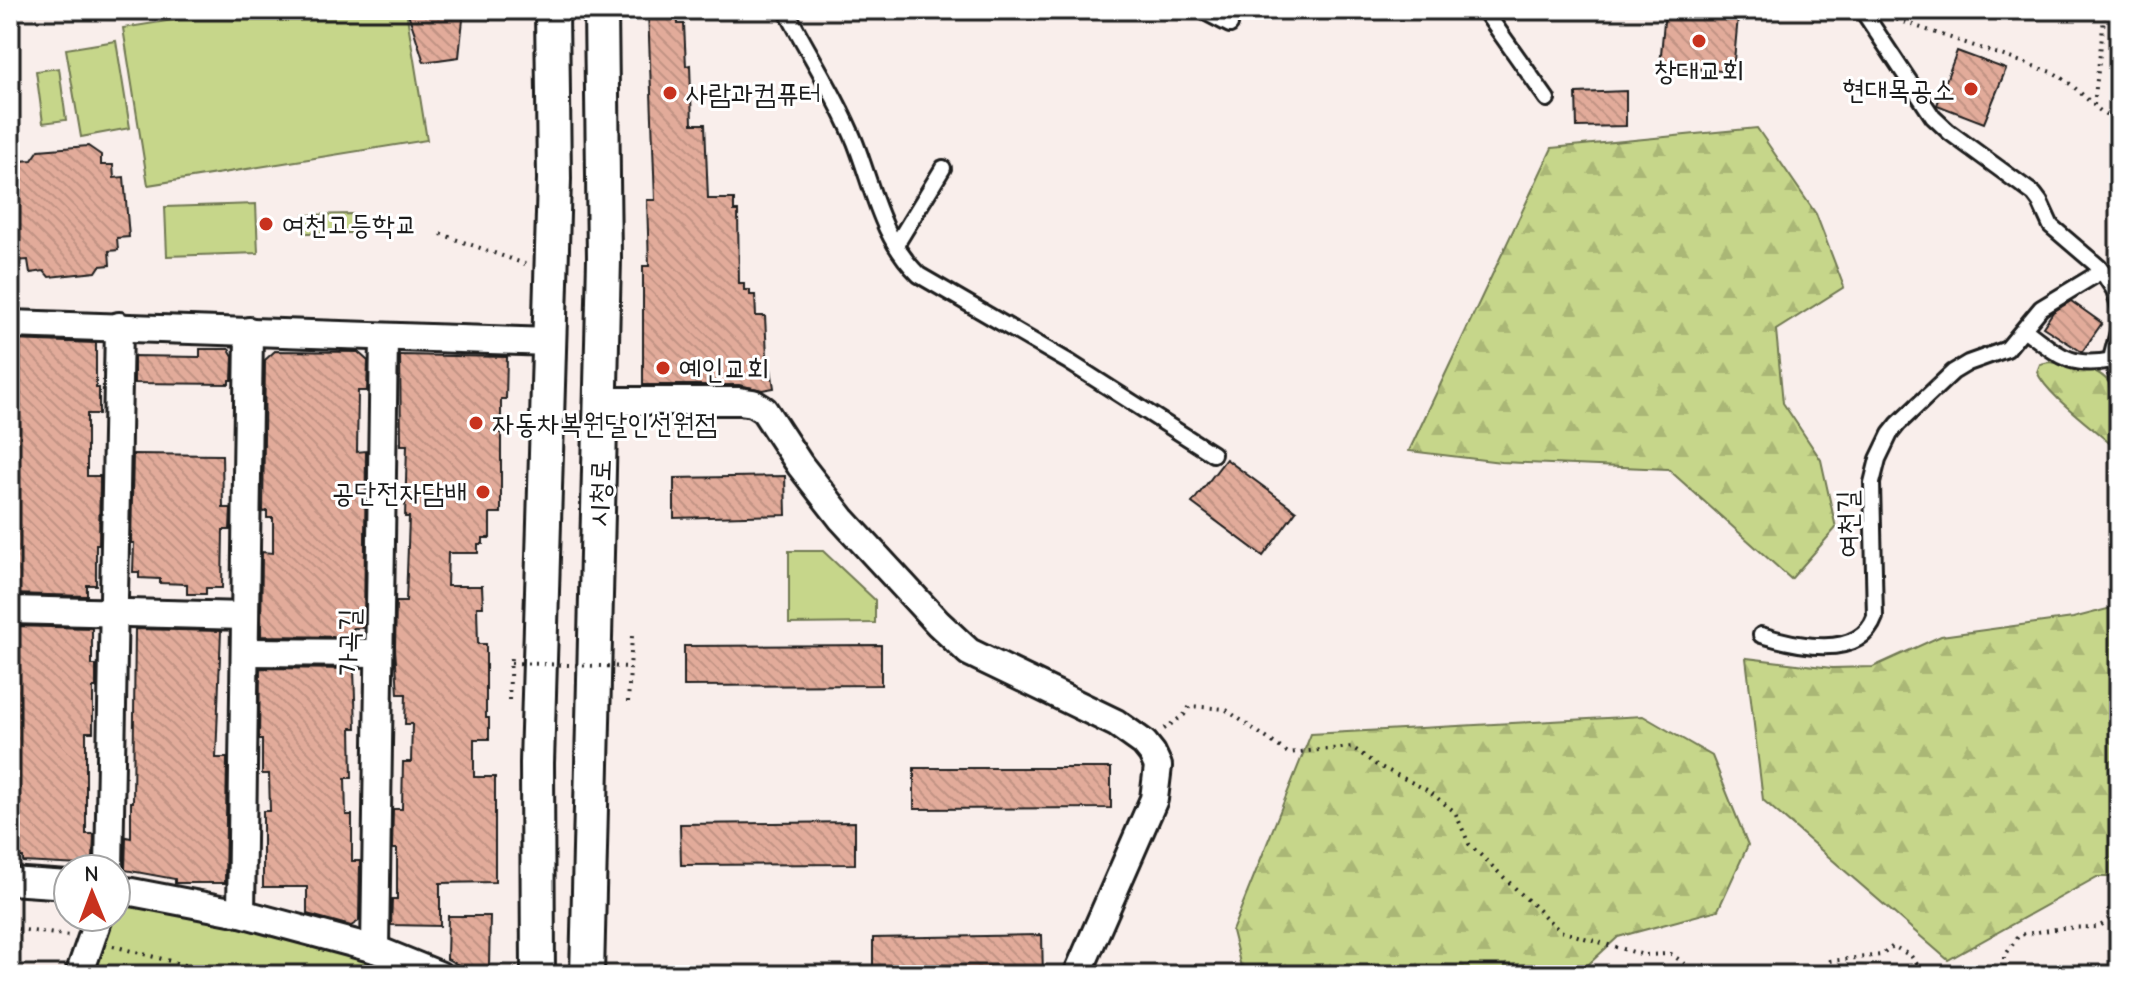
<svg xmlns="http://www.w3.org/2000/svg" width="2129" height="985" viewBox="0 0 2129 985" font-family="'Comic Neue','Poor Story',sans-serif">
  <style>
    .green { fill: #c6d68a; stroke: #717953; stroke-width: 2 }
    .forest { fill: url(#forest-firs); stroke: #717953; stroke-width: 2 }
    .building { fill: url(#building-back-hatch); stroke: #1c1c1c; stroke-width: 2 }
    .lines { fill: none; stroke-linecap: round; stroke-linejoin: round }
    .service-casing { stroke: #1c1c1c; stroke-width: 20 }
    .minor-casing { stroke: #1c1c1c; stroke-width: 32 }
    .tertiary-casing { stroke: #1c1c1c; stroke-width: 38 }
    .path { stroke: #1c1c1c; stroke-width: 4; stroke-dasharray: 2 6; stroke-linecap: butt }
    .service { stroke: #fff; stroke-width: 14 }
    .minor { stroke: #fff; stroke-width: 26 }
    .tertiary { stroke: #fff; stroke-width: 32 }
    .path-bridge { stroke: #1c1c1c; stroke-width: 4; stroke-dasharray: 2 6; stroke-linecap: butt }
    .poi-dot { fill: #c8321e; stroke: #fff; stroke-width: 3 }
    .labels { text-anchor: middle; stroke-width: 6; stroke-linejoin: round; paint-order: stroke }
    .poi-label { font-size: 28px; fill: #1c1c1c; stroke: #fff; text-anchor: start }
    .street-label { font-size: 28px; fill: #1c1c1c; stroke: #fff }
  </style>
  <defs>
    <pattern id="forest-firs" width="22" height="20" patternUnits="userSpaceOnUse" patternTransform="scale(2)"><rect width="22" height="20" fill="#c6d68a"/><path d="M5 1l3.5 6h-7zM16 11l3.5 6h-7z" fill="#aab776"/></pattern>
    <pattern id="building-back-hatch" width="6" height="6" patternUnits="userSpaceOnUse" patternTransform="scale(2)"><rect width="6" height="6" fill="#e2ab9a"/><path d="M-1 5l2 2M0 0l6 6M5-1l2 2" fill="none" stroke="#c19384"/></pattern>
  </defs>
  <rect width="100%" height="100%" fill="#f9eeeb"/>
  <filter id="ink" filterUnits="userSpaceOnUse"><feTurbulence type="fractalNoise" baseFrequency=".0125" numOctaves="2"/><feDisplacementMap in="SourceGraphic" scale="16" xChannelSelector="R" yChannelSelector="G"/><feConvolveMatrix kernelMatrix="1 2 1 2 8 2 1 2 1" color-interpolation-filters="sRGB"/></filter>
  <g filter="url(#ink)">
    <g class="green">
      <path d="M235,10H406L427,140L148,185L123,28Z"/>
      <path d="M116,41L130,128L81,137L66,49Z"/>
      <path d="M59,68L66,120L43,123L36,71Z"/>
      <path d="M256,204L258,253L167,256L165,207Z"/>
      <path d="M352,214L353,233H304V215Z"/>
      <path d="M789,551H823L875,600V623L789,624Z"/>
      <path d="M116,901C213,919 309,940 401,975H89L110,917H116Z"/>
    </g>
    <g class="forest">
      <path d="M1757,128L1816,214L1844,287L1776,330L1783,403L1821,460L1836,528L1791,579L1668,469L1501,462L1409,451L1552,148Z"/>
      <path d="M2049,362C2063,364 2081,365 2094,371C2125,384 2119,425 2119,452C2097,430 2048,397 2037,372L2040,364Z"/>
      <path d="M2119,606V877H2097L1948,960L1763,800L1746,658L1832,668L1873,667L1941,636L2073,618Z"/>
      <path d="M1643,716L1712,756L1748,845L1718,910L1618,937L1577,975H1243L1232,931L1311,734Z"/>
    </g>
    <g class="building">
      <path d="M407,10H464L459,57L424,62Z"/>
      <path d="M648,10H677L678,24H684L686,66L690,65L692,124H705L708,199H734V211H738L739,283H744V290H750V295H755L756,316H765L767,356H769L774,388L762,390L739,385H643V266H649L647,200H655Z"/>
      <path d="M1665,10L1738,16L1733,72L1660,66Z"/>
      <path d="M1957,51L2006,69L1984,123L1937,105Z"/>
      <path d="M1626,91V126L1577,127L1576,93Z"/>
      <path d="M88,146L101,155V165H113L114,178L124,177L129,237L117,238L118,250L109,251L110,265L100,266L96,272L49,277L44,271L30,273L28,260L15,261L10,216V177L22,176L20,161L32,160L39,150Z"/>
      <path d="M2071,301L2102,323L2082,352L2043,327L2053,312Z"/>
      <path d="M10,340L96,343V388H99V414H87V476H100L99,544H96V585H87V596L10,594Z"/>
      <path d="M200,349H229L233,356L232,380H229V384L134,383V356L200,357Z"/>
      <path d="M275,351L358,352L368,361L367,391H358L357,452L366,451L364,628H353L354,637L261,636L262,552L273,553V518H267V511L263,512L265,360Z"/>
      <path d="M400,355L507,357L506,399H501V513H490V538H483V544H478V553H448L447,586H482L483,607H477L478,644H486V718H489V739H474V777H495V882L440,883V926L391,925L392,899H397V849H392L393,809H402L403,762H411L412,724H405L406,694H398L395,648L396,602H406L409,517H405L407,445H401Z"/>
      <path d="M133,454L222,455L223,508H231L230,530H223L222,588H206V594H187V584L160,583V579L139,578V572H133L134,543H131Z"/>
      <path d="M1226,459L1296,511L1263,556L1192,503Z"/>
      <path d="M785,476L786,515L674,518V478Z"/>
      <path d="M10,626L92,628V665H96V688H93V732H86V834H94L93,859L81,865L23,862V857H10Z"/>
      <path d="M135,629L221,631L216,758H227L225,883H175V879L125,870L126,837L131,838V802H133Z"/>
      <path d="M881,645V685L684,686V646Z"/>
      <path d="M260,668L354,669L356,728H351L352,778H345L346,815H352V861H360L359,921L351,926L307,914V887H263V811H270L269,774H262V739H259Z"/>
      <path d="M914,768H1111V808L914,809Z"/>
      <path d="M855,822V864L681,865L680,824Z"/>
      <path d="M448,916H490L489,966L487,973L475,974L447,959Z"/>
      <path d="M1042,935L1043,975H873V938Z"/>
    </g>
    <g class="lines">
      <g class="service-casing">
        <g id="service">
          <path d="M786,10C808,53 837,97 855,142C873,188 881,238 919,275L1069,362L1213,454"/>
          <path d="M1201,10L1230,25"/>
          <path d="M1484,10L1547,99"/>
          <path d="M1862,10L1933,117L1949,132L2034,194L2040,202L2051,226L2099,267L2114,290L2119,306"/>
          <path d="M896,245L943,168"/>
          <path d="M2119,328L2112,355L2119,387"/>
          <path d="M2025,330C2058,354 2069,369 2112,360"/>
          <path d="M1761,635C1795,645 1859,661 1875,617L1872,483L1878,459L1890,434L1898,424L1953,372L1968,363L2007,349L2041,308L2102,271"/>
        </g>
      </g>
      <g class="minor-casing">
        <g id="minor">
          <path d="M10,324L550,342"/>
          <path d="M601,401H739L753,403L764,410L800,465L842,519L938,623L969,652L1116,723L1144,743L1152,753L1158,766L1154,799L1077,975"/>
          <path d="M10,610L245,616"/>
          <path d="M245,652L379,653"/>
          <path d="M109,869L119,326"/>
          <path d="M10,881L68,885"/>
          <path d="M116,889L241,913L375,949L439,975"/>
          <path d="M241,913L249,331"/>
          <path d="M375,949L384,337"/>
          <path d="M79,975L99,917"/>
        </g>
      </g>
      <g class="tertiary-casing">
        <g id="tertiary">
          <path d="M538,975L537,763L554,179L552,10"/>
          <path d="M587,975L604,259L601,10"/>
        </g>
      </g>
      <g class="path">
        <path d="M1889,17L2054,73C2079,87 2094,110 2119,124"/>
        <path d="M2094,105L2105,10"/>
        <path d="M441,234L525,264"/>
        <path d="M509,700L511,655"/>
        <path d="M628,702L632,636"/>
        <path d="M1164,729L1184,715L1190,706L1225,709L1288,753L1352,747L1375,764L1427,790L1455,812L1469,844L1560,931L1644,955L1671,954L1701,975"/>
        <path d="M10,928L70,936"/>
        <path d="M113,946L223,975"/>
        <path d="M1811,975L1819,973L1830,961L1882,955L1893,946L1911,956L1925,975"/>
        <path d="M2004,975V957L2019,935L2062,928L2099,927L2119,911"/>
      </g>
      <use href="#service" class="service"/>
      <use href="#minor" class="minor"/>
      <use href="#tertiary" class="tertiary"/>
      <path class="path-bridge" d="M511,663L630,667"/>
    </g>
  </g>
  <g class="poi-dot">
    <circle cx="1699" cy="41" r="8"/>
    <circle cx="1971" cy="89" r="8"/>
    <circle cx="670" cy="93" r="8"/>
    <circle cx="266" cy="224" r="8"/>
    <circle cx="663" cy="368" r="8"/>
    <circle cx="476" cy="423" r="8"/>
    <circle cx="483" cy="492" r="8"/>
  </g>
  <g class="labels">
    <g class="poi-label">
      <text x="1699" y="80" text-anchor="middle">창대교회</text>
      <text x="1955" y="99" text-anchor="end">현대목공소</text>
      <text x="686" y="103">사람과컴퓨터</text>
      <text x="282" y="234">여천고등학교</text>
      <text x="679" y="378">예인교회</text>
      <text x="492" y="433">자동차복원달인선원점</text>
      <text x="467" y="502" text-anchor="end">공단전자담배</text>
    </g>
    <g class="street-label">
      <text transform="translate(599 493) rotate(-88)" y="10">시청로</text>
      <text transform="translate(1847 524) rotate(-91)" y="10">여천길</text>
      <text transform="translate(348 642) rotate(-89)" y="10">가곡길</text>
    </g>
  </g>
  <rect width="2129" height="985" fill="none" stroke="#fff" stroke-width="40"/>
  <rect x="20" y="20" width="2089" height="945" fill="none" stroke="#1c1c1c" stroke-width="3" filter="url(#ink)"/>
  <g transform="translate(92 893) rotate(359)"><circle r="38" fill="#ffffff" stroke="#a4a4a4" stroke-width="2"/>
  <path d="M0-6L14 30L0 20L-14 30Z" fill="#c8321e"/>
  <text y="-12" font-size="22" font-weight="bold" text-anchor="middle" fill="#1c1c1c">N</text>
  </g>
</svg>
